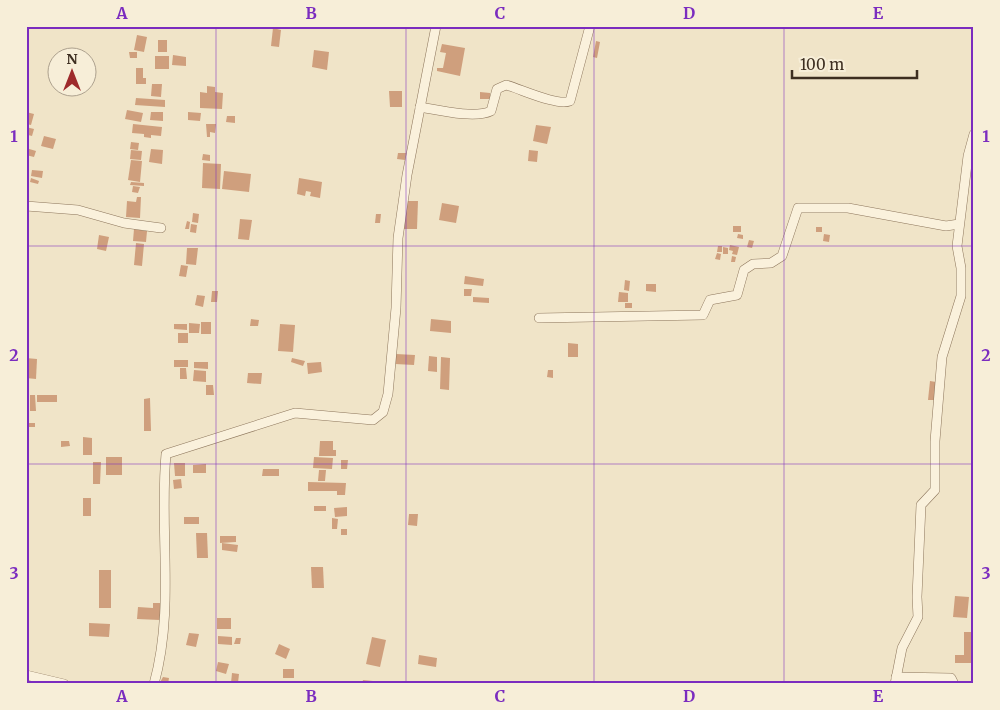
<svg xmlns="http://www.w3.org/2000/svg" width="1000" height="710" viewBox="0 0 1000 710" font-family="Merriweather,serif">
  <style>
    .building { fill: #cf9f7d }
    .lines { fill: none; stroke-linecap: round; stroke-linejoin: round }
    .minor-casing { stroke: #8d765c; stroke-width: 10 }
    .minor { stroke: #faf1dc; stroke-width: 9 }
    .grid { fill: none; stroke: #7b2cbf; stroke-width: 1; stroke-opacity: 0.55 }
    .neatline { fill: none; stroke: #7b2cbf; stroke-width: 2 }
    .grid-label { font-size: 16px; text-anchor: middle; font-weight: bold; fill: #7b2cbf }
  </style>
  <rect width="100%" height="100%" fill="#f0e4c8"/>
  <g class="building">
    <path d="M273,28L281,30L279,47L271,46Z"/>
    <path d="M137,35L147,37L144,52L134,50Z"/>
    <rect x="158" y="40" width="9" height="12"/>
    <path d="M596,41L600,42L597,58L593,57Z"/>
    <path d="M442,44L465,48L460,76L437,71V68H443L446,53L440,52Z"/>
    <path d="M314,50L329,52L327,70L312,67Z"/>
    <path d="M129,52H137V58H130Z"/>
    <path d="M173,55L186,57V66L172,65Z"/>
    <rect x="155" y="56" width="14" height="13"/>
    <path d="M136,68H143V78H146V84H136Z"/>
    <path d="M152,84H162L161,97L151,96Z"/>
    <path d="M207,86L215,87V92L223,93L222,109L200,108V92L207,93Z"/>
    <path d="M389,91H402V107H390Z"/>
    <path d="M480,92L490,93V99H480Z"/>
    <path d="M136,98L165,100V107L135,105Z"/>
    <path d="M127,110L143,113L141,122L125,119Z"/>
    <path d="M26,112L34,114L31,125L26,124Z"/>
    <path d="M151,112H163V121L150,120Z"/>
    <path d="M188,112L201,113L200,121L188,120Z"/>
    <path d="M227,116H235V123L226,122Z"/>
    <path d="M133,124L162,127L161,136L151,135V138L144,137V134L132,133Z"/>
    <path d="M206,124H216L215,133L210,132V137H207Z"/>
    <path d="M536,125L551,127L547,144L533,141Z"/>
    <path d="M26,127L34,129L32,136L28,135V146Z"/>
    <path d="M44,136L56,139L53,149L41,146Z"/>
    <path d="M131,142L139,143L138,150L130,149Z"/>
    <path d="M26,148L36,151L34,157L26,155Z"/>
    <path d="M151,149L163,150L162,164L149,162Z"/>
    <path d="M131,150L142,151L141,160L130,159Z"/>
    <path d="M529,150L538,151L537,162L528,161Z"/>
    <path d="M398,153H406L405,160L397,159Z"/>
    <path d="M203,154L210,155V161L202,160Z"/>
    <path d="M131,160L142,161L140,182L128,180Z"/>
    <path d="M203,163L221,164L220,189L202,188Z"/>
    <path d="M32,170L43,171L42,178L31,176Z"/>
    <path d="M224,171L251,174L249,192L222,189Z"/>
    <path d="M31,178L39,181L38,184L30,182Z"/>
    <path d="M299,178L322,182L320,198L310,196L311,192L306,191L305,196L297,194Z"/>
    <path d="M131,182L144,183V186L130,185Z"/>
    <path d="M133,186L140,187L138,193L132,192Z"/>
    <path d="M137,197H141L140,218L126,217L127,201L136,202Z"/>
    <path d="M405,201H418L417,229H404Z"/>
    <path d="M442,203L459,206L456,223L439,220Z"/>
    <path d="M193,213L199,214L198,223L192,222Z"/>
    <path d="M376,214H381L380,223H375Z"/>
    <path d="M240,219L252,220L249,240L238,239Z"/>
    <path d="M187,221L190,222L189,229H185Z"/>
    <path d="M191,224L197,225L196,233L190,232Z"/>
    <rect x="733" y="226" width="8" height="6"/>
    <rect x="816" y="227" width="6" height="5"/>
    <path d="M134,229L147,231L146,242L133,241Z"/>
    <path d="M738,234L743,235V239L737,238Z"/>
    <path d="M824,234L830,235L829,242L823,241Z"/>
    <path d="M99,235L109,237L106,251L97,249Z"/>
    <path d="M749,240L754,241L752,248L747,247Z"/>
    <path d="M136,243L144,244L142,266L134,265Z"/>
    <path d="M730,245L739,247L737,255L732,254L733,251L729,250Z"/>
    <path d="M718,246H722V252H717Z"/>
    <path d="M723,247L728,248V254H723Z"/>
    <path d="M187,248H198L196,265L186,264Z"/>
    <path d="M717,253L721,254L720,260L715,259Z"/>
    <path d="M732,256L736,257L735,262H731Z"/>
    <path d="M181,265L188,266L186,277L179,276Z"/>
    <path d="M465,276L484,279L483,286L464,284Z"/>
    <path d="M625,280L630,281L629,291L624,290Z"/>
    <path d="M646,284H656V292L646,291Z"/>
    <path d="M464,289H472L471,296H464Z"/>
    <path d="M212,291H218L217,302H211Z"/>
    <path d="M619,292L628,293V302H618Z"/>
    <path d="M197,295L205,296L203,307L195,305Z"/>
    <path d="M473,297L489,298V303L473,302Z"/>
    <rect x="625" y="303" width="7" height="5"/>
    <path d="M251,319L259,320L258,326H250Z"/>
    <path d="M431,319L451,321V333L430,331Z"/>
    <rect x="201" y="322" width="10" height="12"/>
    <path d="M189,323L200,324L199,333H189Z"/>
    <path d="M174,324H187V330L174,329Z"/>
    <path d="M280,324L295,325L293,352L278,351Z"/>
    <rect x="178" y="333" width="10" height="10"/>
    <path d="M568,343L578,344V357H568Z"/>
    <path d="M396,354L415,355L414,365L395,364Z"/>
    <path d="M429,356L437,357V372L428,371Z"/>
    <path d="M441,357L450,358L449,390L440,389Z"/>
    <path d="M26,358L37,359L36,379L26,378Z"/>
    <path d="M292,358L305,361L303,366L291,362Z"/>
    <rect x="174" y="360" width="14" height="7"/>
    <path d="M194,362H208V369L194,368Z"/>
    <path d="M321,362L322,372L308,374L307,363Z"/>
    <path d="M180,368H186L187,379H180Z"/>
    <path d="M194,370L206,371V382L193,381Z"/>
    <path d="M548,370H553V378L547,377Z"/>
    <path d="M248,373H262L261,384L247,383Z"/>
    <path d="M930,381L936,382L935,400H928Z"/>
    <path d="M206,385H213L214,395H206Z"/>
    <path d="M30,395H35L36,411H30Z"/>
    <rect x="37" y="395" width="20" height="7"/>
    <path d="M26,396H28L29,411L26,412Z"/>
    <path d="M150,398L151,431H144V399Z"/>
    <rect x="27" y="423" width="8" height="4"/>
    <path d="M83,437L92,438V455H83Z"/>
    <path d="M61,441H69L70,446L61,447Z"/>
    <path d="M320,441H333V450H336V456H319Z"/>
    <rect x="106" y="457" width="16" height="18"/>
    <path d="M314,457L333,458L332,469L313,468Z"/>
    <path d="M341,460H348L347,469H341Z"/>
    <path d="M93,462H101L100,484H93Z"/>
    <path d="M174,463H185V476H175Z"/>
    <path d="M206,464V473H193V465Z"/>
    <path d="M263,469H279V476H262Z"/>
    <path d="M319,470H326L325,481H318Z"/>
    <path d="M181,479L182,488L174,489L173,480Z"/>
    <path d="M308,482L346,483L345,495H337V491H308Z"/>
    <rect x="83" y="498" width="8" height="18"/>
    <rect x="314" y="506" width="12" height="5"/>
    <path d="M347,507V516L335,517L334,508Z"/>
    <path d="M409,514H418L417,526L408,525Z"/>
    <rect x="184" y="517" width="15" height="7"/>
    <path d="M332,518L338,519L337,529H332Z"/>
    <rect x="341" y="529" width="6" height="6"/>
    <path d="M196,533H207L208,558H197Z"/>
    <path d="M220,536H236V542L220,543Z"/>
    <path d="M222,543L238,545L237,552L222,550Z"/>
    <path d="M311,567H323L324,588H312Z"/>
    <rect x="99" y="570" width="12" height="38"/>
    <path d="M955,596L969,597L967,618L953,617Z"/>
    <path d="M153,603H160V620L137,619L138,607L153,608Z"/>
    <rect x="217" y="618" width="14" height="11"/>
    <path d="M89,623L110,624L109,637L89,636Z"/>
    <path d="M964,632H972L974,663H955V655H964Z"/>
    <path d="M189,633L199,634L196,647L186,645Z"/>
    <path d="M218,636L232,637V645L218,644Z"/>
    <path d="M372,637L386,640L380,667L366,664Z"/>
    <path d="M236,638H241L240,644H234Z"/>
    <path d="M279,644L290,649L286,659L275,654Z"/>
    <path d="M419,655L437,658L436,667L418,664Z"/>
    <path d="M218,662L229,664L226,674L216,671Z"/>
    <rect x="283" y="669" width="11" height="9"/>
    <path d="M232,673L239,674L238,683H231Z"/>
    <path d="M163,677L169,678L168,684H159Z"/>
    <path d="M363,680L373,681V684H362Z"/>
  </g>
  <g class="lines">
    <g class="minor-casing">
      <g id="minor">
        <path d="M420,107C438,110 475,119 491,111L497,89L506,85C521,89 556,106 570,101L590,26"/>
        <path d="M26,206L78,210L124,223L161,228"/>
        <path d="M539,318L703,315L710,300L737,295L744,270L753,264L771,263L782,256L798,208H848L946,226L959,224"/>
        <path d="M26,675L64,684"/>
        <path d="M896,677L951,678L954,684"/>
        <path d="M154,684C175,608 159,531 166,454L295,413L373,420L383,412L388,394L396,308L398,238L407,175L436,26"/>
        <path d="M895,684L902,648L918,617L917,597L921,505L935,490V441L942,357L961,296V268L957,246L968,156L974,134"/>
      </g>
    </g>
    <use href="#minor" class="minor"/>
  </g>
  <path class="grid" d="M216,26V684M406,26V684M594,26V684M784,26V684M26,246H974M26,464H974"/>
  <rect width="1000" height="710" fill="none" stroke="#f7eed8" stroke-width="55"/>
  <g transform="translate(72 72)"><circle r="24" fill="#f7eed8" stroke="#ada18e"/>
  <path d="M0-4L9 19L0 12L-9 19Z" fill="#9e2a2b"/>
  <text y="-8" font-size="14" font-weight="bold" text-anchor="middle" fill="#3d2e20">N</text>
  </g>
  <path d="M792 70v8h125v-8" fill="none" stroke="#3d2e20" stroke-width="2.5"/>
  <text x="800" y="70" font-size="15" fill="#3d2e20" stroke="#f7eed8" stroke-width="4" paint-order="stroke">100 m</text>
  <rect x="28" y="28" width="944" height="654" class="neatline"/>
  <g class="grid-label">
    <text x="122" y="19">A</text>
    <text x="311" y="19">B</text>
    <text x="500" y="19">C</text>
    <text x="689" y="19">D</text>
    <text x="878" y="19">E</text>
    <text x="14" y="142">1</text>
    <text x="986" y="142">1</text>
    <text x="14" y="361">2</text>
    <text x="986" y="361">2</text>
    <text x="14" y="579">3</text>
    <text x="986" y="579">3</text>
    <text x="122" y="702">A</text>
    <text x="311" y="702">B</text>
    <text x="500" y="702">C</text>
    <text x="689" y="702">D</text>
    <text x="878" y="702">E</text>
  </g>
</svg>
